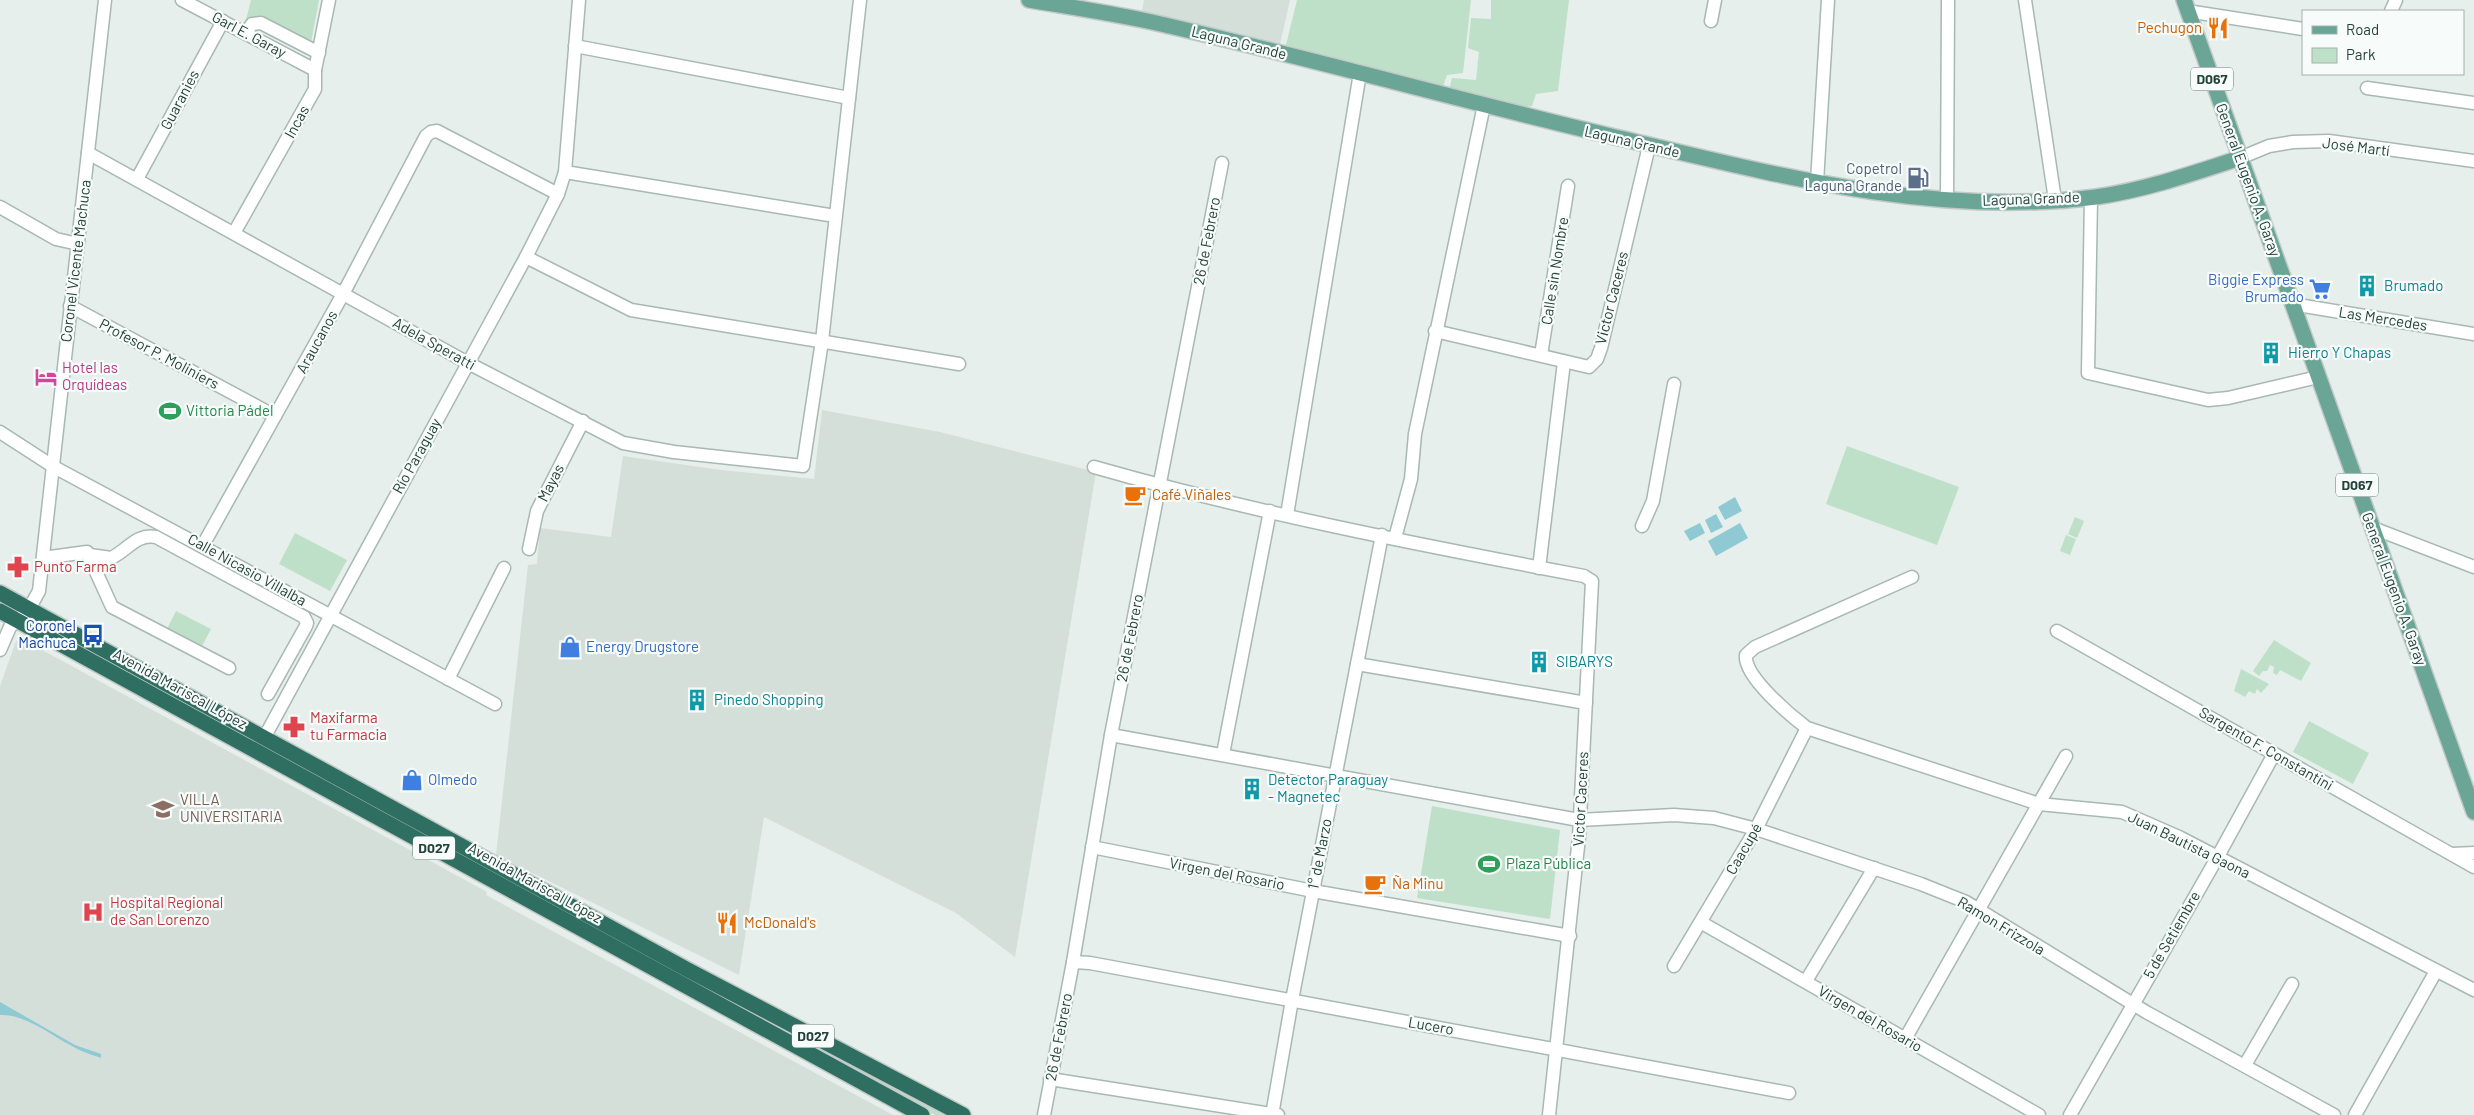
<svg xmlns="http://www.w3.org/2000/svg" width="2474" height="1115" viewBox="0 0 2474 1115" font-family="Barlow,sans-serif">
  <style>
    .built { fill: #d4dfda }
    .green { fill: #bfe0c8 }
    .water { fill: #8ec9d4 }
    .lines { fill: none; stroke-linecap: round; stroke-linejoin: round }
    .minor-casing { stroke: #a8b8b2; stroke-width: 15 }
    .major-casing { stroke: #c2cac8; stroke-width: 18 }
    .highway-casing { stroke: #c2cac8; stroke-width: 18 }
    .minor { stroke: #fff; stroke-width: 12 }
    .major { stroke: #6aa596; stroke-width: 15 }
    .highway { stroke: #2f6f62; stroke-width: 15 }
    .labels { text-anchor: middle; stroke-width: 4.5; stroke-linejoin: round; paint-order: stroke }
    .shield { fill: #f7fbf9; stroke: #637a73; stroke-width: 1 }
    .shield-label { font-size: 14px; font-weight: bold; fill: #24423a }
    .food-label { font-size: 15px; fill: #c56008; stroke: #f7fbf9; text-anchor: start }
    .street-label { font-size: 15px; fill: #24423a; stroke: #f7fbf9 }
    .service-label { font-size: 15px; fill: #4e5e75; stroke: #f7fbf9; text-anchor: end }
    .shop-label { font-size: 15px; fill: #366cbe; stroke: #f7fbf9; text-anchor: start }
    .culture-label { font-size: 15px; fill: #0d838f; stroke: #f7fbf9; text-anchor: start }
    .hotel-label { font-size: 15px; fill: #b23c85; stroke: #f7fbf9; text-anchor: start }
    .leisure-label { font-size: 15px; fill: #27864d; stroke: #f7fbf9; text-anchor: start }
    .health-label { font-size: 15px; fill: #be3a42; stroke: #f7fbf9; text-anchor: start }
    .transit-label { font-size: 15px; fill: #164399; stroke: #f7fbf9; text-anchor: end }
    .education-label { font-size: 15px; fill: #785e54; stroke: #f7fbf9; text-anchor: start }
  </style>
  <rect width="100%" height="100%" fill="#e6efeb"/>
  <g class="built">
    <path d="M1144,0H1290L1278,53L1141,17Z"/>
    <path d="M822,410L940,432L1096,472L1015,957L956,913L764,817L739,975L496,855L528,565L537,564L540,528L611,537L623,456L721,470L814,479Z"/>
    <path d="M22,639L487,892L486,895L893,1115H0V686L16,641Z"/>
  </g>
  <g class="green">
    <path d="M251,0H319L310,48L245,24Z"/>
    <path d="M1297,0H1471L1463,73L1447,75L1442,89L1286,45Z"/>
    <path d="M1491,0H1569L1558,91L1536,94L1532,106L1518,108L1449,91L1452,78L1476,80L1479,52L1468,48L1471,18L1491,19Z"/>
    <path d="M1847,446L1959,487L1937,545L1826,504Z"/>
    <path d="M2075,517L2084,521L2077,538L2068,534Z"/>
    <path d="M295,533L347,560L330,591L279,564Z"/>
    <path d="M2066,535L2076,539L2070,555L2060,551Z"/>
    <path d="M176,611L211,629L201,648L166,631Z"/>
    <path d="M2274,640L2311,663L2301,681L2280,670L2277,675L2273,673L2274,667L2270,665L2267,671H2263L2259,676L2253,671Z"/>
    <path d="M2241,669L2269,684L2261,693L2257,689L2255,694L2249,691L2245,697L2234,691Z"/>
    <path d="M2309,721L2369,753L2353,784L2293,752Z"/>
    <path d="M1432,806L1560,830L1550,919L1417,898Z"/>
    <path d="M622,941H624L944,1115H935L625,946Z"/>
  </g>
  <g class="water">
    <path d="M1735,497L1742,511L1725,520L1718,507Z"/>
    <path d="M1716,514L1723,527L1711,533L1705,520Z"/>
    <path d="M1700,523L1705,533L1690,541L1684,531Z"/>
    <path d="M1740,523L1748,538L1716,556L1708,541Z"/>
    <path d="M0,1002L75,1045L101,1054V1058C92,1055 80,1051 72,1046C50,1035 26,1014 0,1015Z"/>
  </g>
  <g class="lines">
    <g class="minor-casing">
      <g id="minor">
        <path d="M182,0L315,70"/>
        <path d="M2025,0L2055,200"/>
        <path d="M2187,11L2303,29"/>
        <path d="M2391,11L2396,0"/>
        <path d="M1711,21L1715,0"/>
        <path d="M246,33L252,24L261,23L319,53"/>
        <path d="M575,46L849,98"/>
        <path d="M2367,88L2474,103"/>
        <path d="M88,153L468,363L623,443L674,452L803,466L822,341L860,0"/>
        <path d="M2240,158L2269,146L2293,142L2329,141L2474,161"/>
        <path d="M565,172L835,216"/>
        <path d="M137,179L223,21"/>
        <path d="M1817,182L1828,0"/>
        <path d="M2091,197L2088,373L2208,400L2228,398L2318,377"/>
        <path d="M1947,201L1948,0"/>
        <path d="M0,207L56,239L78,244"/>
        <path d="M234,233L315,89V70L329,0"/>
        <path d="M526,257L631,310L959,364"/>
        <path d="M2292,304L2474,334"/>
        <path d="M70,306L275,416"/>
        <path d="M1435,331L1589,367L1597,359L1601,348L1649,146"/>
        <path d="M1541,355L1568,186"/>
        <path d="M0,432L54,467L495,704"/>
        <path d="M1094,467C1255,513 1420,545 1584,576L1592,581L1579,837L1549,1115"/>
        <path d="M1287,515L1360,73"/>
        <path d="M1642,526L1653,501L1674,384"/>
        <path d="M2373,528L2474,567"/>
        <path d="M1395,538L1411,479L1415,434L1484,105"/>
        <path d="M203,545L343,294L426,136L431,132L437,131L558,194"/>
        <path d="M529,549L537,511L583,421"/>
        <path d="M90,555L111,558C127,551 136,533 156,537L304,617L307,623L306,626L268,694"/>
        <path d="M43,558L87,552L112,607L229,668"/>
        <path d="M1539,568L1564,362"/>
        <path d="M1912,577L1755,647L1746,655C1743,676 1791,716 1807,728L2039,804L2122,812L2179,837L2474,990"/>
        <path d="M2057,631L2474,867"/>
        <path d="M0,650L10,627L29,609L39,591L105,0"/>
        <path d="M1357,664L1586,703"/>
        <path d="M448,679L504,568"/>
        <path d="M1111,735L1579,820L1674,815L1714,818L1756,829L1921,884L1966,902L2146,1012L2334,1115"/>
        <path d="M264,738L526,257L558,194L565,172L579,0"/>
        <path d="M1223,754L1270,511"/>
        <path d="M1092,847L1313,891L1570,936"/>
        <path d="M2452,854L2474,853"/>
        <path d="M1702,923L2039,1115"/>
        <path d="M1073,962L1090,963L1789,1093"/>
        <path d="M1674,966L1756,829L1807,728"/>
        <path d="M1806,981L1874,868"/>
        <path d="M1905,1039L2066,756"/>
        <path d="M2245,1065L2292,984"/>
        <path d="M1050,1079L1278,1115"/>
        <path d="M1044,1115L1073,962L1111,735L1222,163"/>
        <path d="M1272,1115L1292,1000L1382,535"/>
        <path d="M2070,1115L2217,858L2274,754"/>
        <path d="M2355,1115L2436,971"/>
      </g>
    </g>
    <g class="major-casing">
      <g id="major">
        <path d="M1029,0C1070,7 1111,13 1152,22C1306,57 1458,100 1611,136C1769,173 1932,218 2096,197C2145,190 2194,173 2240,158"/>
        <path d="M2184,0L2474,812"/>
      </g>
    </g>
    <g class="highway-casing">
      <g id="highway">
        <path d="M0,593L688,970L963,1115"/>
        <path d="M0,611L922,1115"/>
      </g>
    </g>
    <use href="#minor" class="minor"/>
    <use href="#major" class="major"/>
    <use href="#highway" class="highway"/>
  </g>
  <defs>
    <g id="restaurant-bare" transform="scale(1.725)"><path d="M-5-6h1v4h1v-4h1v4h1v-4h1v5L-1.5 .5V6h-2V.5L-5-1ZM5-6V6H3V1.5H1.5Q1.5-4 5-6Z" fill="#e8710a" stroke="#f7fbf9" stroke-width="2.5" paint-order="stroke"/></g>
    <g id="fuel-bare" transform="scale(1.725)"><path d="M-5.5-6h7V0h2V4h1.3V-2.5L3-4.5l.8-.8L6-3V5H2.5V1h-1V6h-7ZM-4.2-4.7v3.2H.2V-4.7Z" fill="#5c6f8a" stroke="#f7fbf9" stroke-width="2.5" paint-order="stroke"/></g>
    <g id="building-bare" transform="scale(1.725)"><path d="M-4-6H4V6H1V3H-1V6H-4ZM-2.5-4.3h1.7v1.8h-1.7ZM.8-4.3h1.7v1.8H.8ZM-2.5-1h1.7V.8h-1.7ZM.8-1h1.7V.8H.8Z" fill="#0f9aa8" stroke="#f7fbf9" stroke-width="2.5" paint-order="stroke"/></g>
    <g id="supermarket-bare" transform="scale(1.725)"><path d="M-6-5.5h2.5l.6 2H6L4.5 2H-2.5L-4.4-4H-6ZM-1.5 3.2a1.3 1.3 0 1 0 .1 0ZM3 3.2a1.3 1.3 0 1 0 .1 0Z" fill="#3f7fe0" stroke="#f7fbf9" stroke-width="2.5" paint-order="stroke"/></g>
    <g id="hotel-bare" transform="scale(1.725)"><path d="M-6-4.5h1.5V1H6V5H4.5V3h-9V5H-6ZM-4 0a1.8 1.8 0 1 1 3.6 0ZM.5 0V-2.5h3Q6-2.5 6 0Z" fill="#d1479c" stroke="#f7fbf9" stroke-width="2.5" paint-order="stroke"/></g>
    <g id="stadium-bare" transform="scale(1.725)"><path d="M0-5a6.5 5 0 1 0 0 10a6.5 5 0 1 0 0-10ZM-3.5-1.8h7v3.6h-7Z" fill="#2e9e5b" stroke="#f7fbf9" stroke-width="2.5" paint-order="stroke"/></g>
    <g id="cafe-bare" transform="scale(1.725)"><path d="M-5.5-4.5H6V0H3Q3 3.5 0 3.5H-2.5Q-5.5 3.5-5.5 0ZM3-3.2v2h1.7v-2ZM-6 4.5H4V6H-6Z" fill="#e8710a" stroke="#f7fbf9" stroke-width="2.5" paint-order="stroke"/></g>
    <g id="pharmacy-bare" transform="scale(1.725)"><path d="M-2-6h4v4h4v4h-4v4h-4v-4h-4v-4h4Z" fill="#e0444e" stroke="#f7fbf9" stroke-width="2.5" paint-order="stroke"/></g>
    <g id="bus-bare" transform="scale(1.725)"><path d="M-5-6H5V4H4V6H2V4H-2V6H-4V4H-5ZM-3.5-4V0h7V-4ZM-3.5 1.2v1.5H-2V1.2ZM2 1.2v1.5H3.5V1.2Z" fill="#1a4fb4" stroke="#f7fbf9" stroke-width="2.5" paint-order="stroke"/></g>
    <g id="shop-bare" transform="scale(1.725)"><path d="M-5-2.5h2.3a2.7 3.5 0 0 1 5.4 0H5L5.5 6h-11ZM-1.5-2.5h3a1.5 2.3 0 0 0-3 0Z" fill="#3f7fe0" stroke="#f7fbf9" stroke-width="2.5" paint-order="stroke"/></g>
    <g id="university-bare" transform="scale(1.725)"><path d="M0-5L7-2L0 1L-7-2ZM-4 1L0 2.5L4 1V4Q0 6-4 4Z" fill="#8d6e63" stroke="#f7fbf9" stroke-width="2.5" paint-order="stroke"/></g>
    <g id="hospital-bare" transform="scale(1.725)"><path d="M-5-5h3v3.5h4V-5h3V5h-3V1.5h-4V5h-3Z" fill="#e0444e" stroke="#f7fbf9" stroke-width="2.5" paint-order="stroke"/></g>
  </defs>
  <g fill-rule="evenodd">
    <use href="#restaurant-bare" x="2218" y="28"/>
    <use href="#fuel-bare" x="1918" y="178"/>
    <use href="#building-bare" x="2367" y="286"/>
    <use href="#supermarket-bare" x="2320" y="289"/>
    <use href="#building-bare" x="2271" y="353"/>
    <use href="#hotel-bare" x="46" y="377"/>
    <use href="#stadium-bare" x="170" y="411"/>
    <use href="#cafe-bare" x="1135" y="495"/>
    <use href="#pharmacy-bare" x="18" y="567"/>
    <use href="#bus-bare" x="93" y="635"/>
    <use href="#shop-bare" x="570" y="647"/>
    <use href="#building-bare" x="1539" y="662"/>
    <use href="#building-bare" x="697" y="700"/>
    <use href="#pharmacy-bare" x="294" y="727"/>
    <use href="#shop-bare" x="412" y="780"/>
    <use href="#building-bare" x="1252" y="789"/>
    <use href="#university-bare" x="163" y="809"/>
    <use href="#stadium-bare" x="1489" y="864"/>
    <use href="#cafe-bare" x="1375" y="884"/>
    <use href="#hospital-bare" x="93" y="912"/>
    <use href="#restaurant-bare" x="727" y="923"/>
  </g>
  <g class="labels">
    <g class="shield">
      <rect x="2191" y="67.5" width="42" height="23" rx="4"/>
      <rect x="2336" y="473.5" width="42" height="23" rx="4"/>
      <rect x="413" y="836.5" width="42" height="23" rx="4"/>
      <rect x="792" y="1024.5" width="42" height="23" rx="4"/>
    </g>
    <g class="shield-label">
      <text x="2212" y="84">D067</text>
      <text x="2357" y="490">D067</text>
      <text x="434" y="853">D027</text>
      <text x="813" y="1041">D027</text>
    </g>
    <g class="food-label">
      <text x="2202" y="33" text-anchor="end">Pechugon</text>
      <text x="1152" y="500">Café Viñales</text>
      <text x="1392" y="889">Ña Minu</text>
      <text x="744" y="928">McDonald's</text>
    </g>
    <g class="street-label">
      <text transform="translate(249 35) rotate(28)" y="5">Garl E. Garay</text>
      <text transform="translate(1239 43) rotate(14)" y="5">Laguna Grande</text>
      <text transform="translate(180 100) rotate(-62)" y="5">Guaranies</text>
      <text transform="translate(297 122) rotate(-61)" y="5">Incas</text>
      <text transform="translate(1632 142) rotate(13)" y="5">Laguna Grande</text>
      <text transform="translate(2356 147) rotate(7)" y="5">José Martí</text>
      <text transform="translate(2248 180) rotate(70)" y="5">General Eugenio A. Garay</text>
      <text transform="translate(2031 199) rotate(-2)" y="5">Laguna Grande</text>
      <text transform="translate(1207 241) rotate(-79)" y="5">26 de Febrero</text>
      <text transform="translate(76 261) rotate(-83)" y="5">Coronel Vicente Machuca</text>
      <text transform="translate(1555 271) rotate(-81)" y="5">Calle sin Nombre</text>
      <text transform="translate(1612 298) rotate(-76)" y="5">Victor Caceres</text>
      <text transform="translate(2383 319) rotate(9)" y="5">Las Mercedes</text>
      <text transform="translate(317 342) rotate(-61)" y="5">Araucanos</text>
      <text transform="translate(434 344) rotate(29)" y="5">Adela Speratti</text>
      <text transform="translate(159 354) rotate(28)" y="5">Profesor P. Moliniers</text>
      <text transform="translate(417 456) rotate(-61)" y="5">Río Paraguay</text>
      <text transform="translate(551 483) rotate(-63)" y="5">Mayas</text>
      <text transform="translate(247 570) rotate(29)" y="5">Calle Nicasio Villalba</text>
      <text transform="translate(2394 589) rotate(70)" y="5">General Eugenio A. Garay</text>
      <text transform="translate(1130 638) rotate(-79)" y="5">26 de Febrero</text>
      <text transform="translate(180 689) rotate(29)" y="5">Avenida Mariscal López</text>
      <text transform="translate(2266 749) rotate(30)" y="5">Sargento F. Constantini</text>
      <text transform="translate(1581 799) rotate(-87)" y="5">Victor Caceres</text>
      <text transform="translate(2189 845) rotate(26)" y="5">Juan Bautista Gaona</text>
      <text transform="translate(1744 849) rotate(-60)" y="5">Caacupé</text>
      <text transform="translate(1320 854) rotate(-79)" y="5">1° de Marzo</text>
      <text transform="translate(1227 874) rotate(11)" y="5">Virgen del Rosario</text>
      <text transform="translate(535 883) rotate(29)" y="5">Avenida Mariscal López</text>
      <text transform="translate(2001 926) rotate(31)" y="5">Ramon Frizzola</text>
      <text transform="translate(2172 935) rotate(-60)" y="5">5 de Setiembre</text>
      <text transform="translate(1870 1019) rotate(30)" y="5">Virgen del Rosario</text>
      <text transform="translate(1431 1026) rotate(10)" y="5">Lucero</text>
      <text transform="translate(1059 1037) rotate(-79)" y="5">26 de Febrero</text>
    </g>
    <g class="service-label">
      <text x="1902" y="174">Copetrol<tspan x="1902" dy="17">Laguna Grande</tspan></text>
    </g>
    <g class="shop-label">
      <text x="2304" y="285" text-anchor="end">Biggie Express<tspan x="2304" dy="17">Brumado</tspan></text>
      <text x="586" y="652">Energy Drugstore</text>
      <text x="428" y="785">Olmedo</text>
    </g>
    <g class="culture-label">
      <text x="2384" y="291">Brumado</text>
      <text x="2288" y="358">Hierro Y Chapas</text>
      <text x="1556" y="667">SIBARYS</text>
      <text x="714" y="705">Pinedo Shopping</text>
      <text x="1268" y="785">Detector Paraguay<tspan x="1268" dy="17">- Magnetec</tspan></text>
    </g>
    <g class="hotel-label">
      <text x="62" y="373">Hotel las<tspan x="62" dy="17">Orquídeas</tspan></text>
    </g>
    <g class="leisure-label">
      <text x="186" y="416">Vittoria Pádel</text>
      <text x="1506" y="869">Plaza Pública</text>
    </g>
    <g class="health-label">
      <text x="34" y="572">Punto Farma</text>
      <text x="310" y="723">Maxifarma<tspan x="310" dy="17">tu Farmacia</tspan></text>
      <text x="110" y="908">Hospital Regional<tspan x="110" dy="17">de San Lorenzo</tspan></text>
    </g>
    <g class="transit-label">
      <text x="76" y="631">Coronel<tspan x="76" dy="17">Machuca</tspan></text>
    </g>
    <g class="education-label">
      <text x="180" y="805">VILLA<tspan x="180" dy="17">UNIVERSITARIA</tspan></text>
    </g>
  </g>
  <rect x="2302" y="10" width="162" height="65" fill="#f7fbf9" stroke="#a3b1ad"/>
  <rect x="2312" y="26" width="25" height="8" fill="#6aa596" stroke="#a3b1ad"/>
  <text x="2346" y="35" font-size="15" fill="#24423a">Road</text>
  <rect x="2312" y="48" width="25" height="15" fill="#bfe0c8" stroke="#a3b1ad"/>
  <text x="2346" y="60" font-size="15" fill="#24423a">Park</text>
</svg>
